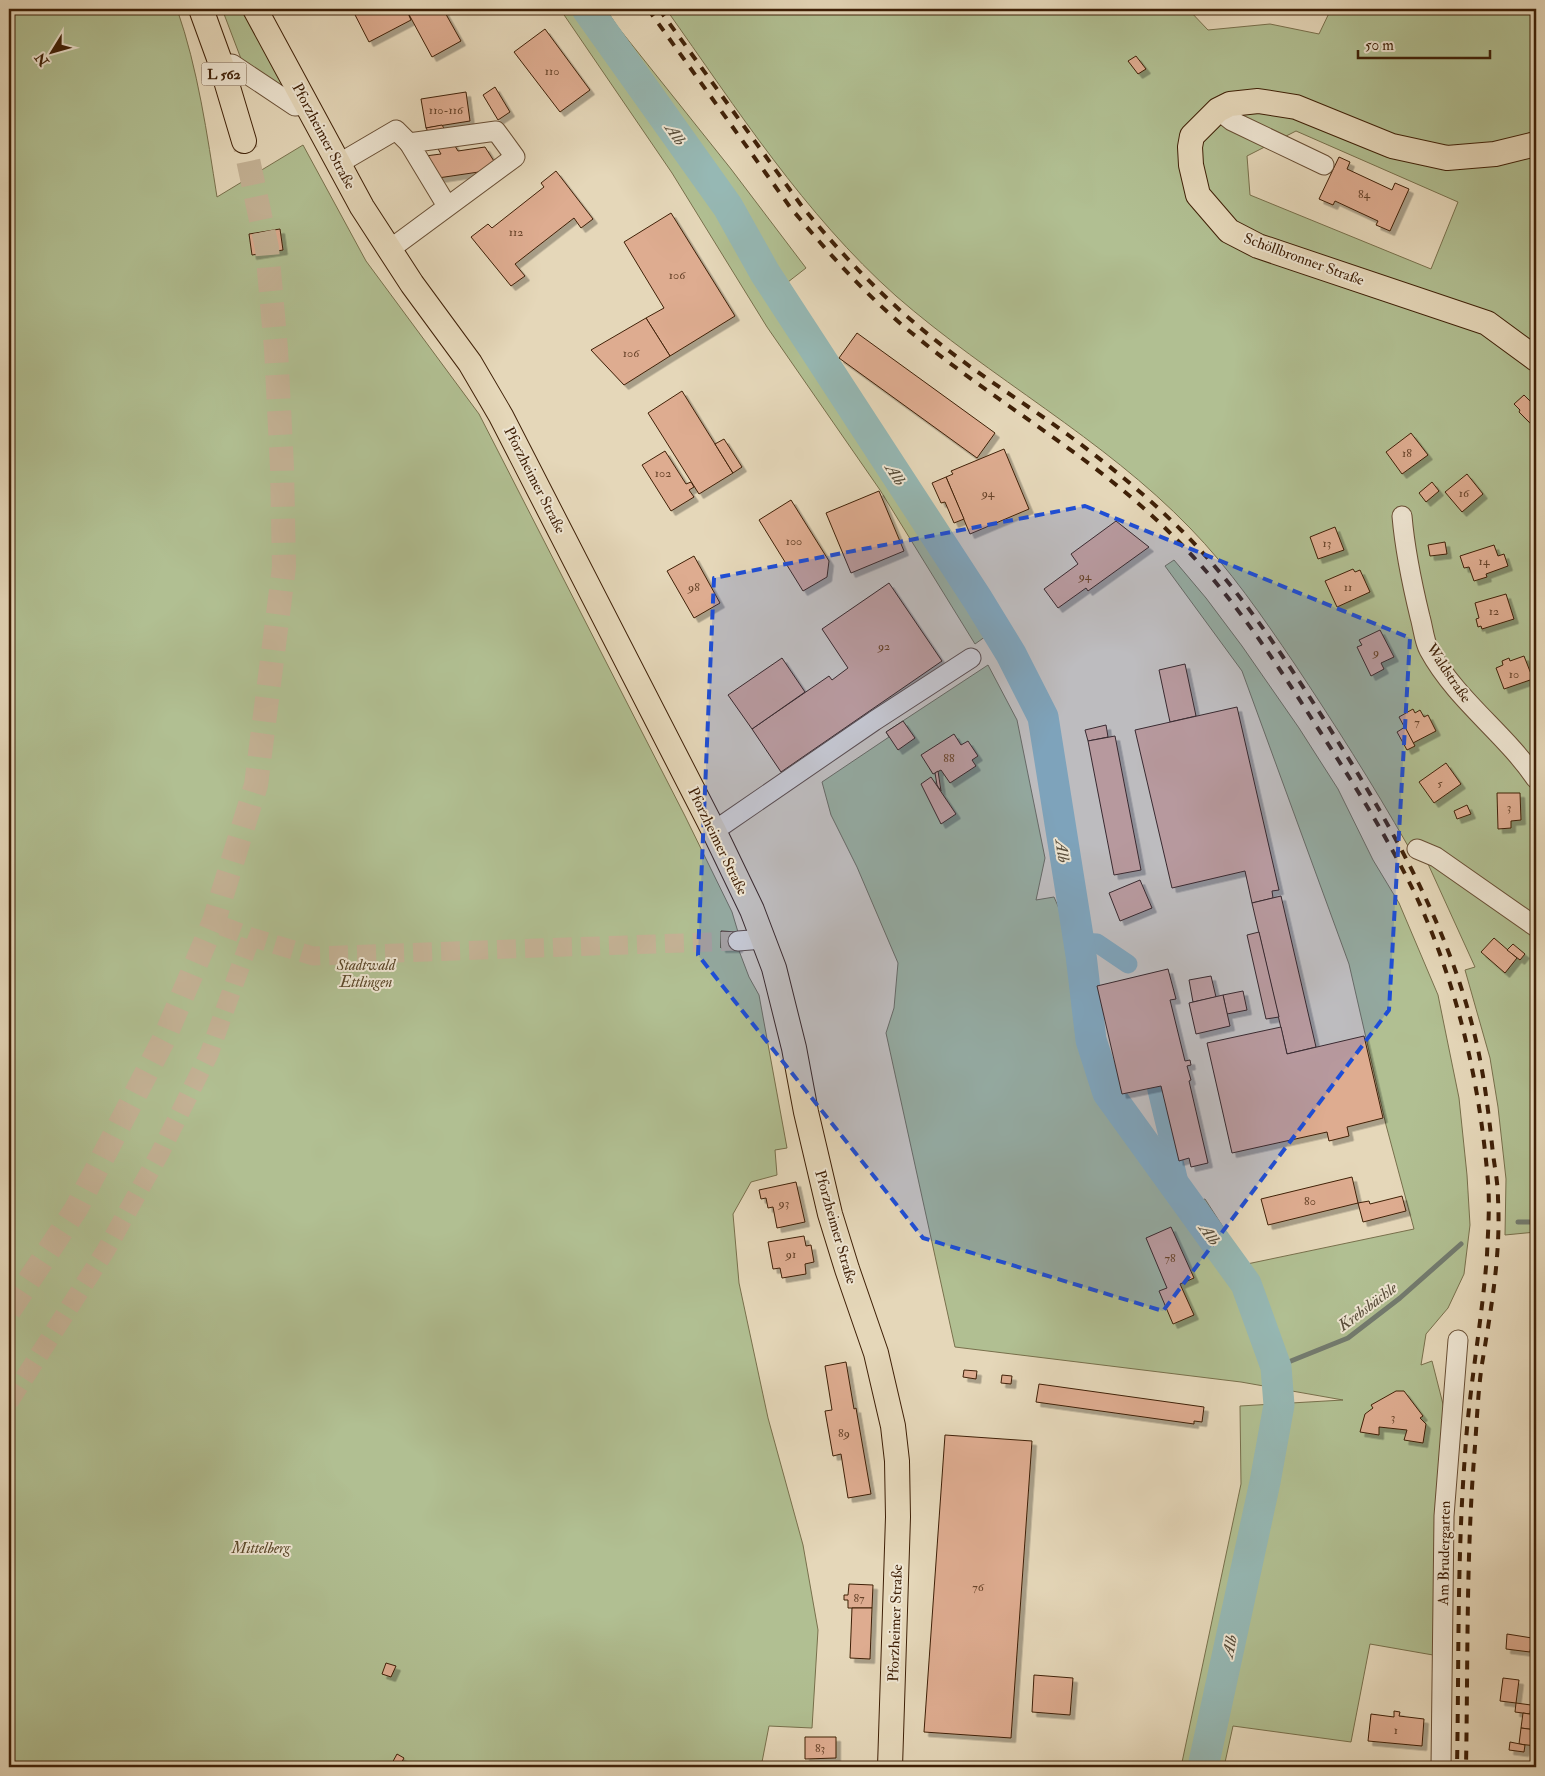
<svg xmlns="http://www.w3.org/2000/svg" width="1545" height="1776" viewBox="0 0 1545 1776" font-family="'IM FELL Double Pica',serif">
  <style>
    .green { fill: #b1bf92; stroke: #78704c; fill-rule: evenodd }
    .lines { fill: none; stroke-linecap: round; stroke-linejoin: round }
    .stream { stroke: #737b6f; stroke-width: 5 }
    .canal { stroke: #96b8b4; stroke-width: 19 }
    .river { stroke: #96b8b4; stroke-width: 31 }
    .building { fill: #deac90; stroke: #3f2007; filter: url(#shadow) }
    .minor-tunnel { stroke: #c4b295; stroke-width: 19; stroke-dasharray: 19 9; stroke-linecap: butt }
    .major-tunnel { stroke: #c4b295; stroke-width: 24; stroke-dasharray: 24 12; stroke-linecap: butt }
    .minor-casing { stroke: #684e34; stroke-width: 21 }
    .major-casing { stroke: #3f2007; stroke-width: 26 }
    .minor { stroke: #eee5d2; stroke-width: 19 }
    .major { stroke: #e5d7b9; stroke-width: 24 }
    .rail { stroke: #3f2007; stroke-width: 4; stroke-dasharray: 9 9; stroke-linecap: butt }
    .marked { fill: #1d4ed8; fill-opacity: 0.2; stroke: #1d4ed8; stroke-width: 4; stroke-dasharray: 10 6; stroke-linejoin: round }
    .labels { text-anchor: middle; stroke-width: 4; stroke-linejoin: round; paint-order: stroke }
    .number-label { font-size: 12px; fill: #674329 }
    .shield { fill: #eee5d2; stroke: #745b44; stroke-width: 1 }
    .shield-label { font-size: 14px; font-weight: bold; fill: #3f2007 }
    .street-label { font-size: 15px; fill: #3f2007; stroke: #eee5d2 }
    .park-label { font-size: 15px; font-style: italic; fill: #5c482a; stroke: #eee5d2 }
    .water-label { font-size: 16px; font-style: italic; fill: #594e3b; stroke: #eee5d2 }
  </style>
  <defs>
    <filter id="shadow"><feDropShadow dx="4.5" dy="4.5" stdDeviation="0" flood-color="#0004"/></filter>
  </defs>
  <rect width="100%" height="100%" fill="#e5d7b9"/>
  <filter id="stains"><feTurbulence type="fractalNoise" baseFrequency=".004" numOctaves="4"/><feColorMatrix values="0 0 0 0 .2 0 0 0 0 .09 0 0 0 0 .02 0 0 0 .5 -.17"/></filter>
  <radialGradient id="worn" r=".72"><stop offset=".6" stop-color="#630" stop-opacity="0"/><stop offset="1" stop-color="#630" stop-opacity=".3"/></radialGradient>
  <g class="green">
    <path d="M9,9H177C198,69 207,134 217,197L303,145L366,261L479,414L685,816L732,912L738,932H722L721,948H738L749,977L759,995L787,1148L775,1150L777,1175L751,1182L733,1214L739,1283L768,1418L803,1545L818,1630L812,1728L769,1726L762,1762L812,1767H9Z"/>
    <path d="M220,9H245L289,92L243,64L224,14Z"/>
    <path d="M560,9H606L617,26L731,169L806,268L788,282L1007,621L975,644L880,490L767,327L672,173Z"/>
    <path d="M666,9H1188L1208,30L1270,24L1319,34L1331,9H1536V131L1528,133L1536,152V189L1533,200L1536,202V1232L1505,1235L1506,1179L1498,1107L1490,1058L1465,970L1475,967L1418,842L1408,846C1372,783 1334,723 1294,663C1262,616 1230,569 1190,528C1103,438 990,378 896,296C804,214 737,109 666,9ZM1296,131L1458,202L1431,269L1250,195L1247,156Z"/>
    <path d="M1174,560L1206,598L1242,646L1299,728L1338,789L1373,860L1399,903L1438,995L1459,1098L1467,1175L1470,1225L1464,1274L1448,1308L1426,1334L1421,1365L1432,1361L1446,1416L1438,1530L1433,1655L1370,1644L1351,1742L1233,1726L1224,1767H1181L1241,1484L1240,1406L1343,1400L1241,1382L955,1347L886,1033L894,1008L898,963L857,867L831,815L822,782L889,737L886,732L988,665L1017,720L1045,858L1036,900L1054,897L1068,929L1083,1026L1100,1098L1136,1145L1179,1206L1205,1199L1247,1264L1414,1229L1386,1125L1349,964L1242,671L1165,566Z"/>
  </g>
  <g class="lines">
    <g class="stream">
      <path d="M1518,1222H1536"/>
      <path d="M1276,1367L1348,1338L1400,1298L1461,1244"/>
    </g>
    <g class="canal">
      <path d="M1079,942L1097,943L1128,964"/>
      <path d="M1156,1086L1178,1178L1175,1185"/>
    </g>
    <path class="river" d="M587,9L728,207L765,273L978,600L1011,654L1043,717L1081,955L1091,1040L1108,1093L1246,1284L1276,1367L1279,1405L1265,1482L1203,1767"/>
  </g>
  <g class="building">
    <path d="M352,9H406L411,20L369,42Z"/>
    <path d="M406,9H443L461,41L432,57Z"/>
    <path d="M545,29L590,90L560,112L514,52Z"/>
    <path d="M1136,56L1146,69L1138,74L1128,61Z"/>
    <path d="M495,87L510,112L498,120L483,95Z"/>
    <path d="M466,92L470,121L426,128L421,99Z"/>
    <path d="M442,125L458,151L485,147L499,169L438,178L425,156L441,154L426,128Z"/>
    <path d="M1339,157L1350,162L1347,169L1392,190L1395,183L1409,189L1390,231L1376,225L1378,221L1335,201L1333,205L1319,199Z"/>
    <path d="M556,171L593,219L581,228L574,218L515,264L525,276L511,286L471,237L488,224L492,228L544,187L541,183Z"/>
    <path d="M671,213L735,316L670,356L646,318L664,308L624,242Z"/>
    <path d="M280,229L283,250L252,255L249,234Z"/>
    <path d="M646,318L670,356L624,385L591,350Z"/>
    <path d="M857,333L995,433L977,458L839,358Z"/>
    <path d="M682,391L733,473L699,494L648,413Z"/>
    <path d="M1524,395L1530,401L1536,395V429L1519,412L1520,410L1514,404Z"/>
    <path d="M1411,433L1428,455L1402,474L1386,452Z"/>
    <path d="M724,439L742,467L733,473L715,444Z"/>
    <path d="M1004,449L1029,509L970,534L946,477L953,474L951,471Z"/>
    <path d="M665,451L686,484L691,482L694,487L689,490L694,497L671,511L642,465Z"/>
    <path d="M1467,474L1483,494L1462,512L1445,492Z"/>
    <path d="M946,477L964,519L954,523L945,502L941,503L932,483Z"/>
    <path d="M1432,482L1439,491L1426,502L1419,493Z"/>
    <path d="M879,491L904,551L851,573L826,513Z"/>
    <path d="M791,500L829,561L827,577L803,591L759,520Z"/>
    <path d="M1116,521L1149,547L1088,591L1086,588L1058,608L1044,589L1078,564L1071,554Z"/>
    <path d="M1335,527L1344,550L1318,559L1310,537Z"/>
    <path d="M1445,542L1447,554L1430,556L1428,545Z"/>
    <path d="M1494,545L1498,556L1504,554L1508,566L1486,574L1487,577L1474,581L1469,567L1464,568L1460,556Z"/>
    <path d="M694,556L720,603L694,618L667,571Z"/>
    <path d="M1353,569L1355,572L1360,570L1370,592L1337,607L1325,581Z"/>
    <path d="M889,583L942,661L781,772L752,729L829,676L832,680L848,668L822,629Z"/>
    <path d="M1506,594L1514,619L1482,629L1481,626L1478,627L1476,619L1479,618L1475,603Z"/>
    <path d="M1380,630L1394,657L1381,663L1384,669L1371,676L1357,647L1362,645L1359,640Z"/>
    <path d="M1524,656L1533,679L1504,689L1496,668L1503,665L1502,661L1509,658L1510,661Z"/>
    <path d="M782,658L805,692L752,729L728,695Z"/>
    <path d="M1185,664L1196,716L1170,722L1159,670Z"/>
    <path d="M1237,707L1279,890L1272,891L1273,898L1252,903L1245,871L1172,888L1135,730Z"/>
    <path d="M1413,709L1415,713L1420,710L1424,717L1428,715L1436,731L1413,743L1399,717Z"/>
    <path d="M903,721L915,738L898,750L886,732Z"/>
    <path d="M1106,725L1108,737L1088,741L1085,730Z"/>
    <path d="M1405,727L1415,746L1407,750L1397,732Z"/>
    <path d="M954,734L961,745L968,741L978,756L972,760L976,766L950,783L941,770L933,774L921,755Z"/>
    <path d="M1115,736L1141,870L1114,875L1088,741Z"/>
    <path d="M1446,763L1461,784L1434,803L1419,782Z"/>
    <path d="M938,771L941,791L937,785L935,773Z"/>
    <path d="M931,777L956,814L941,824L921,784Z"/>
    <path d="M1497,793H1520L1521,820L1511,821V828L1498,829Z"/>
    <path d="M1467,805L1471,814L1457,819L1454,811Z"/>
    <path d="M1140,880L1152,908L1120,921L1109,893Z"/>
    <path d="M1281,896L1316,1047L1287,1054L1252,903Z"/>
    <path d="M721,931L738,932V948H721Z"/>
    <path d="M1259,932L1279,1017L1266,1019L1247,935Z"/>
    <path d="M1494,938L1517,958L1505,973L1481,952Z"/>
    <path d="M1513,944L1525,954L1520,960L1507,950Z"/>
    <path d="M1168,969L1176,999L1170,1000L1185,1061L1190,1060L1191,1065L1187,1066L1191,1080L1189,1081L1208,1163L1191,1167L1189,1158L1179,1161L1161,1086L1122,1094L1097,986Z"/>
    <path d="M1211,976L1216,997L1193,1002L1189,980Z"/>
    <path d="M1243,991L1247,1010L1227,1014L1223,995Z"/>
    <path d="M1223,995L1230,1026L1196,1034L1189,1003Z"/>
    <path d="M1281,1027L1287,1054L1364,1036L1383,1118L1347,1127L1349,1136L1329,1141L1327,1132L1232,1153L1207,1043Z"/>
    <path d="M1352,1177L1358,1203L1268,1225L1261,1199Z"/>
    <path d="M796,1182L805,1222L777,1228L773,1207L768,1208L766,1198L761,1199L759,1190Z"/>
    <path d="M1402,1196L1406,1211L1363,1222L1358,1203L1369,1201L1370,1204Z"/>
    <path d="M1171,1227L1194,1278L1180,1284L1194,1315L1173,1324L1159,1291L1167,1288L1146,1238Z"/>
    <path d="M804,1236L806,1246L811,1245L814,1262L805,1264L806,1274L782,1278L780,1268L773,1269L768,1242Z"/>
    <path d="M846,1362L854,1409L856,1408L871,1494L848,1498L841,1454L833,1456L825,1411L832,1410L825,1366Z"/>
    <path d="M964,1370L977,1371L976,1379L963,1377Z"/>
    <path d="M1002,1375L1012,1376L1011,1384L1001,1383Z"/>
    <path d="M1039,1384L1204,1407L1202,1422L1194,1421V1424L1036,1402Z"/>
    <path d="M1396,1391H1404L1423,1416L1420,1418L1426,1424L1423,1443L1404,1440L1407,1430L1379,1427V1435L1360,1432L1365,1414L1373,1408L1371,1405Z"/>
    <path d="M945,1435L1032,1441L1011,1738L924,1732Z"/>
    <path d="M849,1584L873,1585L872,1608H848V1600H844V1595H848Z"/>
    <path d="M852,1608H872L870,1659L850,1658Z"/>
    <path d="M1507,1634L1532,1638L1530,1652L1506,1649Z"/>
    <path d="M386,1663L396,1666L391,1677L382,1674Z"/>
    <path d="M1034,1675L1073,1678L1070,1715L1032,1712Z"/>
    <path d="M1503,1678L1519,1680L1516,1703L1500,1701Z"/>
    <path d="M1516,1703L1531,1705L1530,1714L1515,1712Z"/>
    <path d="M1394,1711L1400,1712L1399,1716L1424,1719L1422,1746L1368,1741L1371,1714L1394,1717Z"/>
    <path d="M1523,1713L1536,1715V1730L1521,1728Z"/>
    <path d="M1521,1728L1536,1730V1746L1519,1744Z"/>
    <path d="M805,1737H836V1758L805,1759Z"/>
    <path d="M1510,1742L1525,1745L1524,1752L1509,1750Z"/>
    <path d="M397,1754L404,1758L399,1767L391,1765Z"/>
    <path d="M1527,1762L1536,1763V1767H1526Z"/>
  </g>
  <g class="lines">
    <g class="minor-tunnel">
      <path d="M222,926L251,937L313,956L738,941"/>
      <path d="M9,1402L106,1250L160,1153L209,1054L251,937"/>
    </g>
    <path class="major-tunnel" d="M9,1311L76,1209L165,1037L214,921L256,785L284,567L282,467L276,349L267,248L244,141"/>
    <g class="minor-casing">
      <g id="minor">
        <path d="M221,64H232L295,106L307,105"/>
        <path d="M1218,110L1232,121L1324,165"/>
        <path d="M338,164L396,130L409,143"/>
        <path d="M389,250L515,157L496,131L409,143L447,206"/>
        <path d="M1402,516C1405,551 1412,584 1420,617C1423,627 1424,641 1429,650C1456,700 1505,733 1536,779"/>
        <path d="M714,831L874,721L971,658"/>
        <path d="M1417,849L1436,857L1536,927"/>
        <path d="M738,941L764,939"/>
        <path d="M1441,1767L1444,1516L1458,1340"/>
      </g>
    </g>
    <g class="major-casing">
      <g id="major">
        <path d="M201,9L221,64L244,141"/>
        <path d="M255,9L362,207L412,284L470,363L501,416L714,831L752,910L774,968L794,1048L806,1112L830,1214L847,1269L876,1353L893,1426L897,1461L898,1517L890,1767"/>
        <path d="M1536,144L1495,154L1447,158L1392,146L1296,107L1258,101L1230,104L1218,110L1192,136L1190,147L1191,165L1198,195L1229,231L1258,246L1487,323L1536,359"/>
      </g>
    </g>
    <use href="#minor" class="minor"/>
    <use href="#major" class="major"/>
    <g class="rail">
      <path d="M648,9L790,207C829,254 870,300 918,338C1003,408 1101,461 1178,541C1230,593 1271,655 1310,716C1348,775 1387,835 1417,898C1458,987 1480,1084 1488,1182C1490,1206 1488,1231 1487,1255C1482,1322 1469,1388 1465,1455C1457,1559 1459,1663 1457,1767"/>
      <path d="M659,9L801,205C843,257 890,305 944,347C985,379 1029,406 1071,437C1113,468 1153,501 1189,538C1238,589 1278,648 1316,707C1384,813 1449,921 1477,1045C1485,1081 1489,1117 1493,1154C1495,1169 1498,1184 1498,1199C1501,1255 1491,1309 1482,1364C1478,1391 1477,1419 1475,1446C1466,1553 1468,1660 1466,1767"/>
    </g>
  </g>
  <path class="marked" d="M1085,506L1410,638L1389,1010L1163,1311L923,1238L698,955L714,578Z"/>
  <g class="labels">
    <g class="number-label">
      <text x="552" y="75">110</text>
      <text x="446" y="114">110-116</text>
      <text x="1364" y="198">84</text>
      <text x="516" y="236">112</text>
      <text x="677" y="279">106</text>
      <text x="631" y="357">106</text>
      <text x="1407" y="457">18</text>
      <text x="663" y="477">102</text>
      <text x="988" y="497">94</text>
      <text x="1464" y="497">16</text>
      <text x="794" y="545">100</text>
      <text x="1327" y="547">13</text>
      <text x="1484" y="565">14</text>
      <text x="1085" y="580">94</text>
      <text x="694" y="591">98</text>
      <text x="1348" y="591">11</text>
      <text x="1494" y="615">12</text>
      <text x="884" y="650">92</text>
      <text x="1376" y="656">9</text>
      <text x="1514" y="678">10</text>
      <text x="1417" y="726">7</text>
      <text x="949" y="762">88</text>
      <text x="1440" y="787">5</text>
      <text x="1509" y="811">3</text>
      <text x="1310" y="1205">80</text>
      <text x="784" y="1207">93</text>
      <text x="791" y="1258">91</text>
      <text x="1170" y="1262">78</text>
      <text x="1393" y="1421">3</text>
      <text x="844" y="1437">89</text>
      <text x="978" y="1591">76</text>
      <text x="859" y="1602">87</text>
      <text x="1396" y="1734">1</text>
      <text x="820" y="1752">83</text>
    </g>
    <rect class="shield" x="201.5" y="62.5" width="45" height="23" rx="4"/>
    <g class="shield-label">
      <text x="224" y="79">L 562</text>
    </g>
    <g class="street-label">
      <text transform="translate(324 136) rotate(62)" y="5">Pforzheimer Straße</text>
      <text transform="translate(1304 259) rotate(20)" y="5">Schöllbronner Straße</text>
      <text transform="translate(535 480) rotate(63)" y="5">Pforzheimer Straße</text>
      <text transform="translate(1449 673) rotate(56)" y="5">Waldstraße</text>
      <text transform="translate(718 841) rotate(64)" y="5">Pforzheimer Straße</text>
      <text transform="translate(836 1227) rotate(74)" y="5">Pforzheimer Straße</text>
      <text transform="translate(1444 1553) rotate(-89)" y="5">Am Brudergarten</text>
      <text transform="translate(895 1623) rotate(-88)" y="5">Pforzheimer Straße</text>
    </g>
    <g class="park-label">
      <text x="366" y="970">Stadtwald<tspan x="366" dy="17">Ettlingen</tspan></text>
      <text x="261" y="1553">Mittelberg</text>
    </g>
    <g class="water-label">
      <text transform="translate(676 134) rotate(55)" y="6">Alb</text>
      <text transform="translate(896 474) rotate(57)" y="6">Alb</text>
      <text transform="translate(1063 851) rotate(82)" y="6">Alb</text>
      <text transform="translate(1210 1234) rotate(54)" y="6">Alb</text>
      <text transform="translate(1367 1306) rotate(-37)" y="6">Krebsbächle</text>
      <text transform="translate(1229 1646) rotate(-78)" y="6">Alb</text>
    </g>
  </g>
  <rect width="1545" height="1776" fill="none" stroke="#e5d7b9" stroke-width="30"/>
  <rect x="10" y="10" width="1525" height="1756" fill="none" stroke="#3f2007" stroke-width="2.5"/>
  <rect x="15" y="15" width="1515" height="1746" fill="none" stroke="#3f2007"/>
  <g transform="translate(52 52) rotate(233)" stroke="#eee5d2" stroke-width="4" paint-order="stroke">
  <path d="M0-4L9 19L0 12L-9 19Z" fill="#3f2007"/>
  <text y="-8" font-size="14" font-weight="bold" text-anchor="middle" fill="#3f2007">N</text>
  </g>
  <path d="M1358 50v8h132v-8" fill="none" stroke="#3f2007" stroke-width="2.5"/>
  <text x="1365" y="50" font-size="15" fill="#3f2007" stroke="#eee5d2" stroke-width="4" paint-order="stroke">50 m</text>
  <rect width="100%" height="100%" filter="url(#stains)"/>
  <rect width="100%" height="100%" fill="url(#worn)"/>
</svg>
